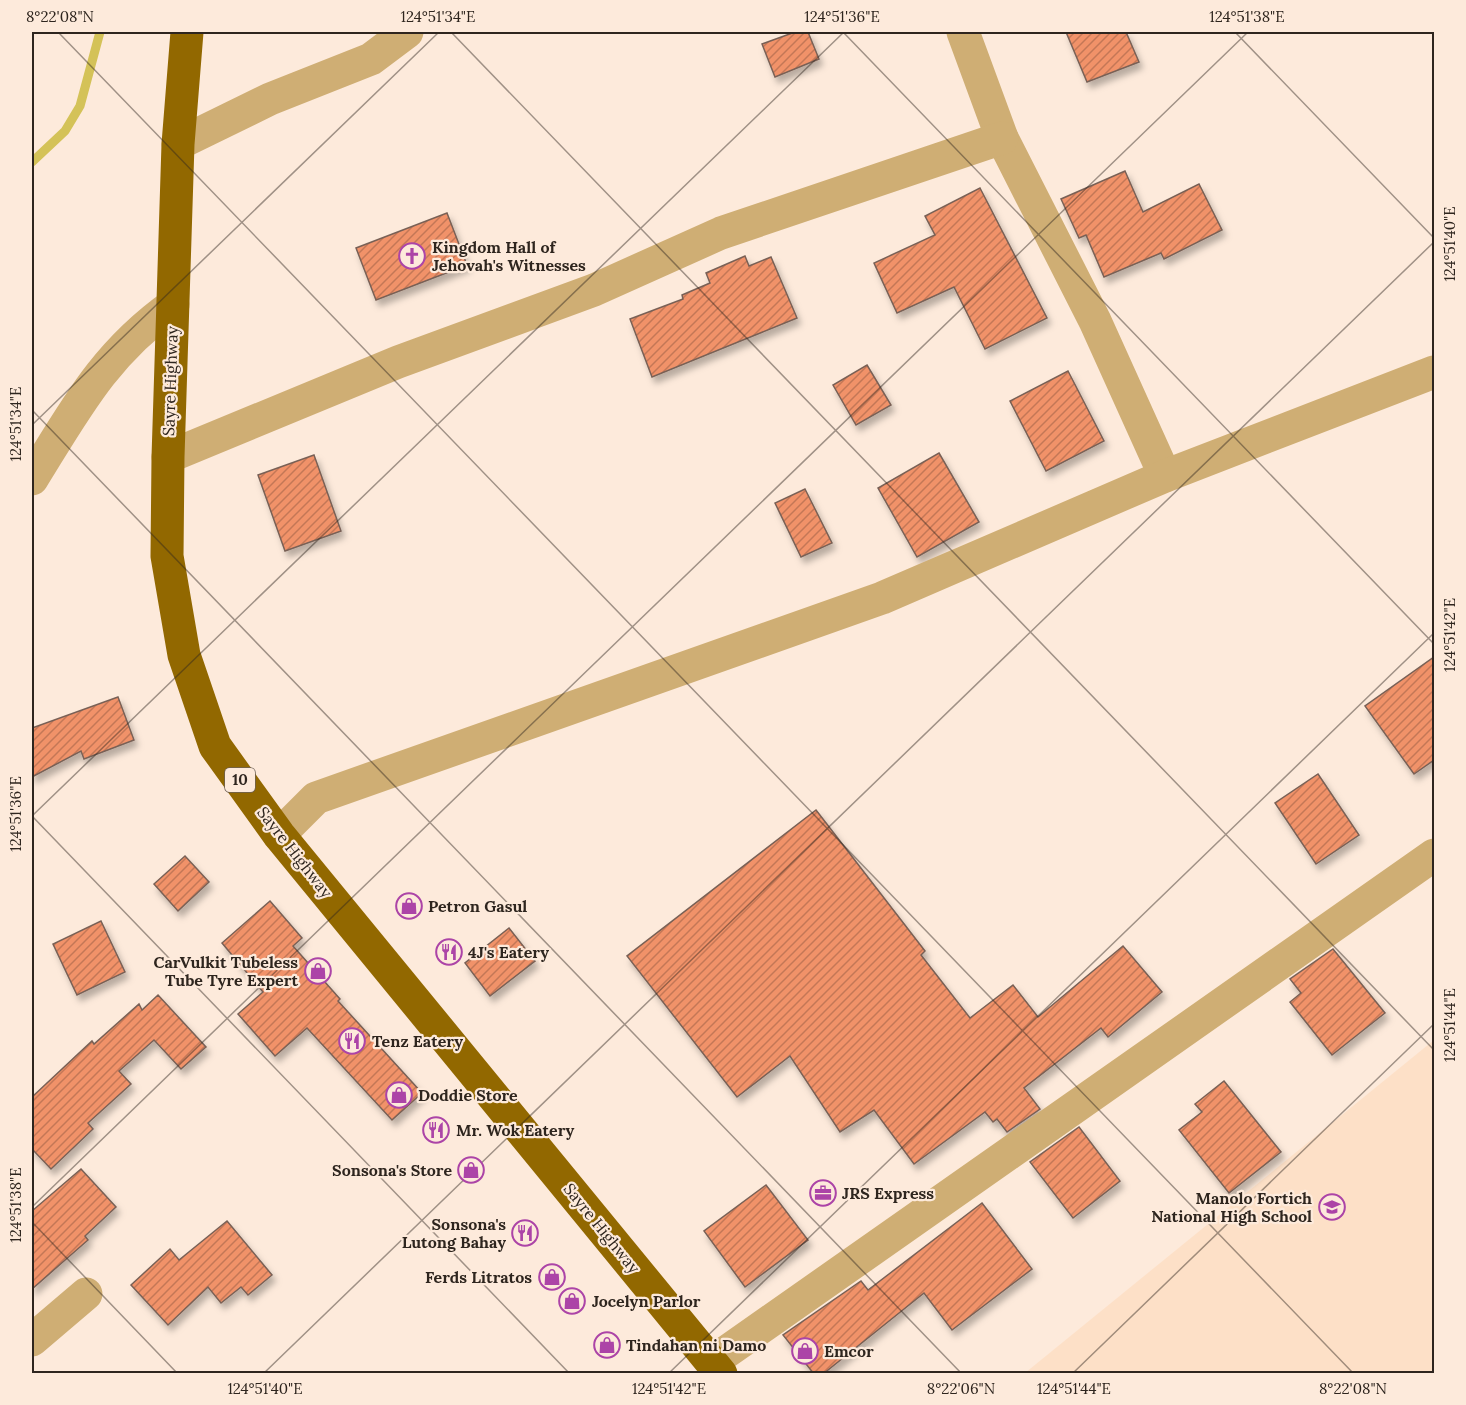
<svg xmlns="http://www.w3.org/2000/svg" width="1466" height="1405" viewBox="0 0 1466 1405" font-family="Lora,serif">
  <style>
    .built { fill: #fde0c7 }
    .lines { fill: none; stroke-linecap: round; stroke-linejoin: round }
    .stream { stroke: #d4c258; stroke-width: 9 }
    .building { fill: url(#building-hatch); stroke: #796156; stroke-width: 1.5; filter: url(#shadow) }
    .minor { stroke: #cfae74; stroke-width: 33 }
    .highway { stroke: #926800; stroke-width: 33 }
    .ticks { fill: none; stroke: #2e251e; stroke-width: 1.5; stroke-opacity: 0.45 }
    .labels { text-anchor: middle; stroke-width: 4.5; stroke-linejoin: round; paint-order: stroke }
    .shield { fill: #fdeadb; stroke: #6c6057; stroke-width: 1.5 }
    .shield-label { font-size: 15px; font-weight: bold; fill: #2e251e }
    .poi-label { font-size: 16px; font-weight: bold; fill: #2e251e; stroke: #fdeadb; text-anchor: start }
    .street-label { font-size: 16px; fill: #2e251e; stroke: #fdeadb }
    .neatline { fill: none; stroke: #2e251e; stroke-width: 2 }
    .ticks-label { font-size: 15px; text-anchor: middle; fill: #2e251e }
  </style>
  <defs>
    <pattern id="building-hatch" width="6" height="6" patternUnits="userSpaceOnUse" patternTransform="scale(1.5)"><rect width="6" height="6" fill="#f19269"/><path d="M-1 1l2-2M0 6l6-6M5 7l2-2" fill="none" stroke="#c47756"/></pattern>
    <filter id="shadow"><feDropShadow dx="3.5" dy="6" stdDeviation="3" flood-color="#0004"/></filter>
  </defs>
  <rect width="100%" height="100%" fill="#fdeadb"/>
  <path class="built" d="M1434,1040V1373H1025Z"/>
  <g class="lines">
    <path class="stream" d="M32,162L65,131L80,106L100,32"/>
  </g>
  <g class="building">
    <path d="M795,32H808L819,59L775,77L762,44Z"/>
    <path d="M1066,32H1126L1139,62L1087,82Z"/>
    <path d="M1125,171L1143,212L1199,184L1222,230L1164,259L1161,253L1104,277L1086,235L1079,238L1061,199Z"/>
    <path d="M980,188L1047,318L985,349L954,287L897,313L874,263L935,235L925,216Z"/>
    <path d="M447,213L467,265L376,300L356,248Z"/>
    <path d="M745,256L749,266L771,257L797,318L652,377L630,319L683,299L682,295L710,283L706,273Z"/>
    <path d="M867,365L891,405L856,425L833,385Z"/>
    <path d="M1068,371L1104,441L1046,471L1010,401Z"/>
    <path d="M939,453L979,522L917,557L878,488Z"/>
    <path d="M314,455L341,531L285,551L258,475Z"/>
    <path d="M805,489L832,543L801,557L775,503Z"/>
    <path d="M1434,657V760L1414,774L1365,706Z"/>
    <path d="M118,697L134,740L84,759L81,751L32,777V728Z"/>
    <path d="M1318,774L1359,835L1316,864L1275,803Z"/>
    <path d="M816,810L925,951L921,955L970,1018L1013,985L1038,1017L1123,946L1162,992L1108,1037L1101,1028L1024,1088L1040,1109L1007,1132L997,1119L993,1122L985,1112L914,1164L874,1110L840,1132L790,1056L737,1097L627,956Z"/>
    <path d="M185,856L209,882L178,911L154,884Z"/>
    <path d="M270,901L302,938L293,946L340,999L338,1001L422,1093L392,1120L307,1028L275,1056L238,1014L263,992L222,943Z"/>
    <path d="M101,921L125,972L77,995L53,944Z"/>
    <path d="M509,928L535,961L490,996L465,963Z"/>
    <path d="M1333,949L1385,1013L1332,1055L1290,1002L1301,993L1290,979Z"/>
    <path d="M158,995L206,1047L181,1069L154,1040L119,1071L131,1084L88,1123L93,1129L51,1169L32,1149V1097L92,1041L94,1044L139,1004L142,1010Z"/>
    <path d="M1224,1081L1281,1152L1229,1193L1179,1130L1202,1112L1195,1104Z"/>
    <path d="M1079,1127L1120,1181L1073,1218L1030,1162Z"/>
    <path d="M81,1169L116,1207L85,1236L88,1240L32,1289V1211Z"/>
    <path d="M766,1185L808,1240L745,1287L704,1231Z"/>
    <path d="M982,1203L1032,1269L952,1330L924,1293L823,1374H814L783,1335L861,1281L868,1290Z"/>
    <path d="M227,1221L272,1275L248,1295L241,1287L221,1303L208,1287L168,1325L131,1285L170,1249L179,1260Z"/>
  </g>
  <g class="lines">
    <g class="minor">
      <path d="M963,32L1002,138L1095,321L1165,476"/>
      <path d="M178,144L270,99L371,59L407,32"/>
      <path d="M168,457L398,362L594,290L721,233L1002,138"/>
      <path d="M32,479C75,410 104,354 173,305"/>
      <path d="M279,835L316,798L882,598L1165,476L1434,372"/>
      <path d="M32,1340L86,1294"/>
      <path d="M712,1362L1434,855"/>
    </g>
    <path class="highway" d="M187,32L178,144L168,457L167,556L184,655L215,746L279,835L721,1374"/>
  </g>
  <path class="ticks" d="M58,32L1354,1374M451,32L1434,1050M843,32L1434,644M1235,32L1434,238M32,35L35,32M32,410L962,1374M32,425L439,32M32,816L844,32M32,816L570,1374M32,1207L1248,32M32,1222L178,1374M263,1374L1434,242M668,1374L1434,633M1072,1374L1434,1024"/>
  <defs>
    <g id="church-ring" transform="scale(1.35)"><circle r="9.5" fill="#fdeadb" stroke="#ac44a7" stroke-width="1.5"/><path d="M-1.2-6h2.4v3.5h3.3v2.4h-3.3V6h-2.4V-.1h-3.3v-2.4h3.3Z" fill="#ac44a7"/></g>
    <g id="shop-ring" transform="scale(1.35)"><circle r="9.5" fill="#fdeadb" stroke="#ac44a7" stroke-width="1.5"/><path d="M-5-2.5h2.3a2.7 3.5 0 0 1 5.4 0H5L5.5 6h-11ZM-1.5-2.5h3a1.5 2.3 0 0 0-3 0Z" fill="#ac44a7"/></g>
    <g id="restaurant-ring" transform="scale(1.35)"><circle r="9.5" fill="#fdeadb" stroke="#ac44a7" stroke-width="1.5"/><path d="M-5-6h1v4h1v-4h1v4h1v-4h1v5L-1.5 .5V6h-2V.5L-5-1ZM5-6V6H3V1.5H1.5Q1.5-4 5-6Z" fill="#ac44a7"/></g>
    <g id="office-ring" transform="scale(1.35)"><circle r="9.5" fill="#fdeadb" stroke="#ac44a7" stroke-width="1.5"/><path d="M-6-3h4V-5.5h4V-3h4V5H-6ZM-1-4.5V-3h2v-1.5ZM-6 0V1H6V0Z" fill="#ac44a7"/></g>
    <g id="school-ring" transform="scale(1.35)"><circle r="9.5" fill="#fdeadb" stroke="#ac44a7" stroke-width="1.5"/><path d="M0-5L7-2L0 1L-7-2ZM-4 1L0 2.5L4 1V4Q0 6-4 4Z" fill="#ac44a7"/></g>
  </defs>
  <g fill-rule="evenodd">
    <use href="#church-ring" x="412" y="256"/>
    <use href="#shop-ring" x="409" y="906"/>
    <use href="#restaurant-ring" x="449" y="952"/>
    <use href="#shop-ring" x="318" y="971"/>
    <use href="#restaurant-ring" x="352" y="1041"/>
    <use href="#shop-ring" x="399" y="1095"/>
    <use href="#restaurant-ring" x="436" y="1130"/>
    <use href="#shop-ring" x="471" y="1170"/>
    <use href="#office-ring" x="823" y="1193"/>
    <use href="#school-ring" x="1332" y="1207"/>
    <use href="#restaurant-ring" x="525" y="1233"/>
    <use href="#shop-ring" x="552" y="1277"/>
    <use href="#shop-ring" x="572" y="1301"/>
    <use href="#shop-ring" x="607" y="1345"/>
    <use href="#shop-ring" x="805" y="1351"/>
  </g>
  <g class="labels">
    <rect class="shield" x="225" y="768" width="30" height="24" rx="4.5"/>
    <g class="shield-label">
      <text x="240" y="785">10</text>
    </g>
    <g class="poi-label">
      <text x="432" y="253">Kingdom Hall of<tspan x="432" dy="18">Jehovah's Witnesses</tspan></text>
      <text x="428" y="912">Petron Gasul</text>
      <text x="468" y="958">4J's Eatery</text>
      <text x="298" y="968" text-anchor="end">CarVulkit Tubeless<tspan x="298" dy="18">Tube Tyre Expert</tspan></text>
      <text x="372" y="1047">Tenz Eatery</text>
      <text x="418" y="1101">Doddie Store</text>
      <text x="456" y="1136">Mr. Wok Eatery</text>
      <text x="452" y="1176" text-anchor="end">Sonsona's Store</text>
      <text x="842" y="1199">JRS Express</text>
      <text x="1312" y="1204" text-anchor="end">Manolo Fortich<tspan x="1312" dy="18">National High School</tspan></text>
      <text x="506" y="1230" text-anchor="end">Sonsona's<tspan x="506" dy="18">Lutong Bahay</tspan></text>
      <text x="532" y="1283" text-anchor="end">Ferds Litratos</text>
      <text x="592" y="1307">Jocelyn Parlor</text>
      <text x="626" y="1351">Tindahan ni Damo</text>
      <text x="824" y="1357">Emcor</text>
    </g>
    <g class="street-label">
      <text transform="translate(170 381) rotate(-88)" y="6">Sayre Highway</text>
      <text transform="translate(295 852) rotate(52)" y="6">Sayre Highway</text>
      <text transform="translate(602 1228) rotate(51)" y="6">Sayre Highway</text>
    </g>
  </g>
  <rect width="1466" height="1405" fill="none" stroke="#fdeadb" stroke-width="66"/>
  <rect x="33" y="33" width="1400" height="1339" class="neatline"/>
  <g class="ticks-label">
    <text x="60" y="22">8°22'08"N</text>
    <text x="438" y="22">124°51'34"E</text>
    <text x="842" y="22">124°51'36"E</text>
    <text x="1247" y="22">124°51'38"E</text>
    <text transform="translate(1450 244) rotate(-90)" y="5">124°51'40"E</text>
    <text transform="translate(16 424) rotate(-90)" y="5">124°51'34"E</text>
    <text transform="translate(1450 635) rotate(-90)" y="5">124°51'42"E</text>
    <text transform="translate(16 814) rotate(-90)" y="5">124°51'36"E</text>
    <text transform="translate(1450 1025) rotate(-90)" y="5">124°51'44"E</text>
    <text transform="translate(16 1205) rotate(-90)" y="5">124°51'38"E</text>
    <text x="265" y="1394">124°51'40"E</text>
    <text x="669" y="1394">124°51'42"E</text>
    <text x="961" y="1394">8°22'06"N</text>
    <text x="1074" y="1394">124°51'44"E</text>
    <text x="1353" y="1394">8°22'08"N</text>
  </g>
</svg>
